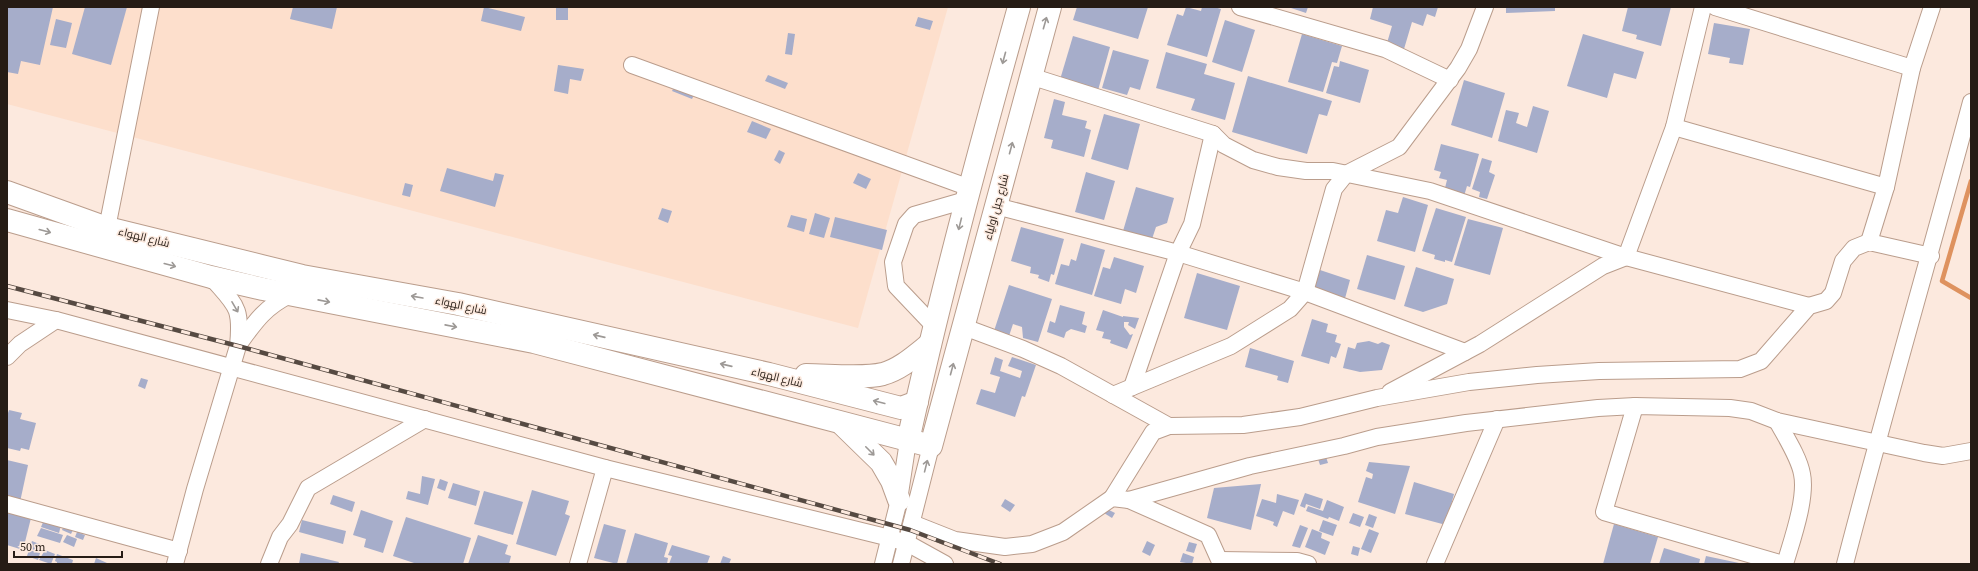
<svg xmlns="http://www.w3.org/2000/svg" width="1978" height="571" viewBox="0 0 1978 571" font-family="'Source Serif 4',Cairo,serif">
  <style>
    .built { fill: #fddfcc }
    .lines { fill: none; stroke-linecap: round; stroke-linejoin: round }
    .stream { stroke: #de925f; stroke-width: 4.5 }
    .building { fill: #a6adca }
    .minor-casing { stroke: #ba9d8c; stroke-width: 18 }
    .highway-casing { stroke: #ba9d8c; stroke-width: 24 }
    .minor { stroke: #fff; stroke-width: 16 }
    .highway { stroke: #fff; stroke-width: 22 }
    .rail-casing { stroke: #564a42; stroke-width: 4.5 }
    .rail { stroke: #fce9de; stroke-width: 3; stroke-dasharray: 9; stroke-linecap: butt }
    .oneway { stroke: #9d9996 }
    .labels { text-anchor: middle; stroke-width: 3; stroke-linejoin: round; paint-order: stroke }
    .street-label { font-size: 11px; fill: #261c15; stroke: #fce9de }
  </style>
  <rect width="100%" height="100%" fill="#fce9de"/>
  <path class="built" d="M7,7H948L858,328L7,104Z"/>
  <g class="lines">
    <path class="stream" d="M1971,181L1942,281L1971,298"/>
  </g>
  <g class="building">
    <path d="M7,7H53L40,65L21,61L18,74L7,72Z"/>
    <path d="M85,7H127L111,65L72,54Z"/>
    <path d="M293,7H337L332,29L290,19Z"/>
    <path d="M484,7L525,17L521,31L481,21Z"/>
    <rect x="556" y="7" width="12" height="13"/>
    <path d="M1077,7H1148L1138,39L1073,20Z"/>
    <path d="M1186,7L1201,11L1202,7H1214L1221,9L1207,57L1167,45L1177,14L1183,16Z"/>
    <path d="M1288,7H1308L1306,13Z"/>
    <path d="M1373,7H1438L1435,17L1427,14L1423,26L1412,22L1404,49L1387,43L1392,26L1370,19Z"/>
    <path d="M1506,7H1555V11L1506,13Z"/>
    <path d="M1628,7H1671L1661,46L1636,39L1637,35L1622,31Z"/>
    <path d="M918,17L933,21L930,30L915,26Z"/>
    <path d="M56,19L72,23L66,48L50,45Z"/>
    <path d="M1225,20L1255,30L1242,72L1212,62Z"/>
    <path d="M1714,23L1750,29L1743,65L1729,63L1730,58L1708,54Z"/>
    <path d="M788,33L795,34L792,55L785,54Z"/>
    <path d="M1302,34L1342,46L1337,63L1332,62L1323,92L1288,82Z"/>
    <path d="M1583,34L1644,52L1636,79L1614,73L1607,98L1567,86Z"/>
    <path d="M1073,36L1110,47L1097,94L1059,83Z"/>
    <path d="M1113,50L1149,60L1140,90L1130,87L1127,95L1102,88Z"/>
    <path d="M1166,52L1207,64L1204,74L1235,83L1225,120L1191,110L1195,99L1156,88Z"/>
    <path d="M1340,61L1369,70L1360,103L1326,93L1334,66L1339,67Z"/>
    <path d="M558,65L584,69L581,81L570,79L568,94L554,91Z"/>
    <path d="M768,75L788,83L785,89L765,81Z"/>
    <path d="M1248,76L1332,101L1327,116L1319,114L1307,154L1232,132Z"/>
    <path d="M1464,80L1505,93L1492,138L1451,125Z"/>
    <path d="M675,85L695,93L692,99L672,91Z"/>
    <path d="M1054,99L1065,102L1062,115L1087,121L1085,128L1091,130L1084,157L1051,148L1053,140L1044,138Z"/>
    <path d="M1533,106L1549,111L1537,153L1498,141L1506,110L1519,113L1516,123L1527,127Z"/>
    <path d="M1104,114L1140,124L1128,170L1091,159Z"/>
    <path d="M752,121L771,129L766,139L747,132Z"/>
    <path d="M1441,144L1479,154L1470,187L1467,186L1464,196L1447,191L1448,188H1445L1447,180L1439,178L1441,172L1434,170Z"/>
    <path d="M779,150L785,153L780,164L774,160Z"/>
    <path d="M1482,158L1492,161L1489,172L1495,175L1487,199L1479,197L1480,192L1472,189Z"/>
    <path d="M447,168L493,181L495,173L504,175L495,207L440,191Z"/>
    <path d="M1086,172L1115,181L1104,220L1075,212Z"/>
    <path d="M858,173L871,179L866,189L853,183Z"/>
    <path d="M405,183L413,185L410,197L402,195Z"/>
    <path d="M1136,187L1174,198L1167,223L1156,227L1152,239L1123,231Z"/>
    <path d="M1403,197L1428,205L1415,252L1377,241L1386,210L1398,213Z"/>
    <path d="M662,208L672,211L668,223L658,219Z"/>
    <path d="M1436,208L1466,217L1452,262L1445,260V262L1434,259L1435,255L1422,251Z"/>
    <path d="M815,213L830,218L824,238L809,234Z"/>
    <path d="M791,215L807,219L804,232L787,227Z"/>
    <path d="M835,217L887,230L882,250L830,237Z"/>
    <path d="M1468,219L1503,228L1490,275L1454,265Z"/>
    <path d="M1021,227L1064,239L1054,275L1051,274L1049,282L1038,278L1039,275L1030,273L1031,267L1011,261Z"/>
    <path d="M1081,243L1105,250L1092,295L1055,284L1061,264L1069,266L1071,259L1076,261Z"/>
    <path d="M1367,255L1405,266L1395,300L1357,289Z"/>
    <path d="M1114,257L1144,266L1136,293L1125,289L1121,304L1094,296L1103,267L1110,269Z"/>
    <path d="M1416,267L1454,279L1447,304L1423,312L1404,306Z"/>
    <path d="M1314,268L1350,280L1344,302L1308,291Z"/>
    <path d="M1197,273L1240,286L1227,330L1184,318Z"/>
    <path d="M1009,285L1052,299L1038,342L1023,338L1022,327L1013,324L1009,336L994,331Z"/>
    <path d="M1060,305L1085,312L1082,324L1087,326L1085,333L1071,329L1066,332L1064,338L1047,332L1050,321L1055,323Z"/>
    <path d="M1103,310L1123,317V316L1139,318L1135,329L1128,325L1129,322H1124V327L1130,335L1133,334L1127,349L1110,343L1111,340L1102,338L1104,332L1096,330Z"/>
    <path d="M1312,319L1328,324L1326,332L1337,335L1335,342L1341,344L1336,358L1331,356L1329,364L1301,356Z"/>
    <path d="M1369,341L1378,344L1382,342L1390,345L1382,370L1360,372L1343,368L1348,347L1355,349L1357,343Z"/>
    <path d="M1250,348L1294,361L1288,383L1277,380L1278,376L1245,367Z"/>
    <path d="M995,357L1003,360L1000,371L1020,378L1022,371L1008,366L1012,357L1036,365L1025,397L1022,396L1015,417L976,404L981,389L995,393L1000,377L990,374Z"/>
    <path d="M141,378L148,380L145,389L138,386Z"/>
    <path d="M9,410L22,413L20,419L36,423L29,450L21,448L20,451L7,448V416Z"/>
    <path d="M1326,457L1328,463L1320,465L1318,459Z"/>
    <path d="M7,460L28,465L20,502L7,499Z"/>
    <path d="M1369,462L1410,466L1395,514L1358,502L1366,477L1372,479L1373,474L1366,471Z"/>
    <path d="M422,476L435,479L428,505L406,499L408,491L420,494Z"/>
    <path d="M440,479L448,482L445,491L437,488Z"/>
    <path d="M1414,482L1454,494L1446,525L1405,514Z"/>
    <path d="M453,483L480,491L476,506L448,498Z"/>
    <path d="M1261,484L1251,530L1207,518L1214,488Z"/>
    <path d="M532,490L569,501L565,514L570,516L556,556L516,544Z"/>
    <path d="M484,491L523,502L513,535L474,524Z"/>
    <path d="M1305,493L1323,499L1320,509L1306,504L1305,508L1300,506Z"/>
    <path d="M1277,494L1299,500L1294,515L1283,511L1277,527L1273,525L1274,522L1256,516L1262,499L1276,503Z"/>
    <path d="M333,495L355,502L352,512L330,504Z"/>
    <path d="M1005,499L1015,505L1010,512L1001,506Z"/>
    <path d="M1327,500L1344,507L1339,521L1329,517L1328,519L1306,511L1308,506L1323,511Z"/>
    <path d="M7,508L32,514L23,550L7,545Z"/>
    <path d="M1107,509L1115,513L1112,518L1104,513Z"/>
    <path d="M361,510L393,521L383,553L364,547L366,539L353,535Z"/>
    <path d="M1353,513L1364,517L1360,527L1349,523Z"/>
    <path d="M1369,514L1377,517L1373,528L1365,525Z"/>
    <path d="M406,517L471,538L463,564H417L393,556Z"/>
    <path d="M44,520L61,525L59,533L41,527Z"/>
    <path d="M302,520L346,531L343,544L299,532Z"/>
    <path d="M1323,520L1337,525L1333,536L1319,531Z"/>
    <path d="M65,523L87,528L84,534L79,533L85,535L83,540L75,537L77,532L73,530L71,534L62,530Z"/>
    <path d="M604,524L626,530L617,564L594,558Z"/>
    <path d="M1614,524L1658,537L1650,564H1603Z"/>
    <path d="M1300,525L1308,528L1300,548L1292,546Z"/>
    <path d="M41,528L63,535L60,543L37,536Z"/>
    <path d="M1312,529L1322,533L1321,538L1330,542L1325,555L1305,547Z"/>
    <path d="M1369,529L1379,533L1371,553L1361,549Z"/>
    <path d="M635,533L668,543L664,557L668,558L667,564H626Z"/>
    <path d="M67,535L77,539L74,547L63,542Z"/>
    <path d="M478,535L508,545L505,554L511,556L509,564H468Z"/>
    <path d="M32,541L44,546L43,550L41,549L39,552L29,548Z"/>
    <path d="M1147,541L1155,545L1150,556L1142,552Z"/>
    <path d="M1189,542L1197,544L1194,553L1186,551Z"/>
    <path d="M672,545L710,556L707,564H669L672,556L668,555Z"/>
    <path d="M1353,546L1360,548L1358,556L1351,554Z"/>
    <path d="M1664,548L1700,559L1699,564H1659Z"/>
    <path d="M29,550L40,553L38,560L27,556Z"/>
    <path d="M45,550L55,554L51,564L39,560Z"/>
    <path d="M301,553L339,562L338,564H299Z"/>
    <path d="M1183,553L1194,557L1192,564L1180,562Z"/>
    <path d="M57,554L73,560L72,564H57V562L55,561Z"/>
    <path d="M723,556L731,559L729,564H720Z"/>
    <path d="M1706,556L1739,563V564H1704Z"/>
    <path d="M96,558L107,563V564H94Z"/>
  </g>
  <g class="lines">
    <g class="minor-casing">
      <g id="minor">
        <path d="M1240,7L1385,49L1450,80"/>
        <path d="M1715,7L1912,68"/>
        <path d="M632,65L970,188"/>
        <path d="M1030,76L1213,134L1224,145L1253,160L1278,167L1306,171H1333L1430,191L1626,257L1809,306"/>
        <path d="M1674,127L1886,187"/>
        <path d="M996,206L1178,253L1305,292L1465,352"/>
        <path d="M107,228L151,7"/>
        <path d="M1869,242L1886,187L1912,68L1932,7"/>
        <path d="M7,310L56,320L605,468L890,538L907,543L945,564"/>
        <path d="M934,326L896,286L893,262L906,224L914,215L966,200"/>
        <path d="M964,327L1023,349L1061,366L1169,426"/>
        <path d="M239,344C255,322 265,307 290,295"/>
        <path d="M7,357L20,344L56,320"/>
        <path d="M1132,387L1178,253L1192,224L1213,134"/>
        <path d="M1390,392L1480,344L1603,266L1626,257L1674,127L1703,7"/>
        <path d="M1113,395L1231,346L1290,309L1305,292L1334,189L1346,174L1399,147L1458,68L1469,49L1485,7"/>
        <path d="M1635,406L1604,512L1783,564"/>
        <path d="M1777,421C1785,436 1799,457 1802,474C1807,498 1792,540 1785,564"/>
        <path d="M1112,498L1153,432L1169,426L1243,425L1300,417L1377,398L1469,382L1537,375L1599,371L1740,369L1761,361L1809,306L1826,301L1833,293L1843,261L1854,248L1869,242L1931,256"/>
        <path d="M1129,500L1208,535L1221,564"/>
        <path d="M7,504L179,551"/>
        <path d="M912,523L955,540L1005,547L1032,544L1063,532L1112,498L1129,500L1250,466L1344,446L1377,437L1466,423L1598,408L1635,406L1730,408L1751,411L1777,421L1924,453L1943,456L1971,451"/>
        <path d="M1220,560L1297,561L1308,564"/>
        <path d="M175,564L195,489L238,346C242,306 236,306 211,277"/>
        <path d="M269,564L280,537L290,524L308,488L425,419"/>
        <path d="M578,564L605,468"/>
        <path d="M883,564L899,500L908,441"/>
        <path d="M901,564L931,446"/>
        <path d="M1435,564L1497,419"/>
        <path d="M1845,564C1885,409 1930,256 1971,102"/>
      </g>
    </g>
    <g class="highway-casing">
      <g id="highway">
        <path d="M7,192L107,228L302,276L458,304L769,374L901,408L917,402"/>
        <path d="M7,220L211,277L263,289L534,342L931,446L1050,7"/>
        <path d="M806,375C828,375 863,379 883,374C901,369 916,355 930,344"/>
        <path d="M843,425L881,462L892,481L899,500"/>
        <path d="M908,441C940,295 979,151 1019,7"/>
      </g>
    </g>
    <use href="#minor" class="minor"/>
    <use href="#highway" class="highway"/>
    <g class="rail-casing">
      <path id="rail" d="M7,286L238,346L910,530L1000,564"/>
    </g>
    <use href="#rail" class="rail"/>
  </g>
  <defs><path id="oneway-shaft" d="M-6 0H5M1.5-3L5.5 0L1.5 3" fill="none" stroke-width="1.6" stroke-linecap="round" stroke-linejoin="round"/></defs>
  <g class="oneway">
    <use href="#oneway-shaft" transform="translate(1045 23) rotate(-74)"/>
    <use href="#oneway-shaft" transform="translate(1004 58) rotate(105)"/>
    <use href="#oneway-shaft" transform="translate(1011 148) rotate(-75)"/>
    <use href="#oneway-shaft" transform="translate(960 224) rotate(104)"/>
    <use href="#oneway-shaft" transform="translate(45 231) rotate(15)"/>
    <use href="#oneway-shaft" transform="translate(170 265) rotate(15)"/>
    <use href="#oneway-shaft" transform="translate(417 297) rotate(-170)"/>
    <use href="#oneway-shaft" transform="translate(324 301) rotate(11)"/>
    <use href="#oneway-shaft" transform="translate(235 307) rotate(60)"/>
    <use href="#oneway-shaft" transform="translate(451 326) rotate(11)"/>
    <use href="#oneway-shaft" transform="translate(599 336) rotate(-167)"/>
    <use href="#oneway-shaft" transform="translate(726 365) rotate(-167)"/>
    <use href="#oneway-shaft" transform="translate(952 369) rotate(-75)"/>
    <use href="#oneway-shaft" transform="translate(879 402) rotate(-166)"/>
    <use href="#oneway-shaft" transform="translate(870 451) rotate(45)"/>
    <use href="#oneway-shaft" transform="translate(926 466) rotate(-76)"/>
  </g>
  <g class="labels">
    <g class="street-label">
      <text transform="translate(996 207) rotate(-75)" y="4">شارع جبل اولياء</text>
      <text transform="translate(144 237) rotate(14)" y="4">شارع الهواء</text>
      <text transform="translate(461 305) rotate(12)" y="4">شارع الهواء</text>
      <text transform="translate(777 377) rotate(14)" y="4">شارع الهواء</text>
    </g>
  </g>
  <rect width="1978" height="571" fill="none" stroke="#261c15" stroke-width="16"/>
  <path d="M14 551v6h108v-6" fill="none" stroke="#261c15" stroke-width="2"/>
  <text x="20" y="551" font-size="12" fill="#261c15" stroke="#fce9de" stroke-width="3" paint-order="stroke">50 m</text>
</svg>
